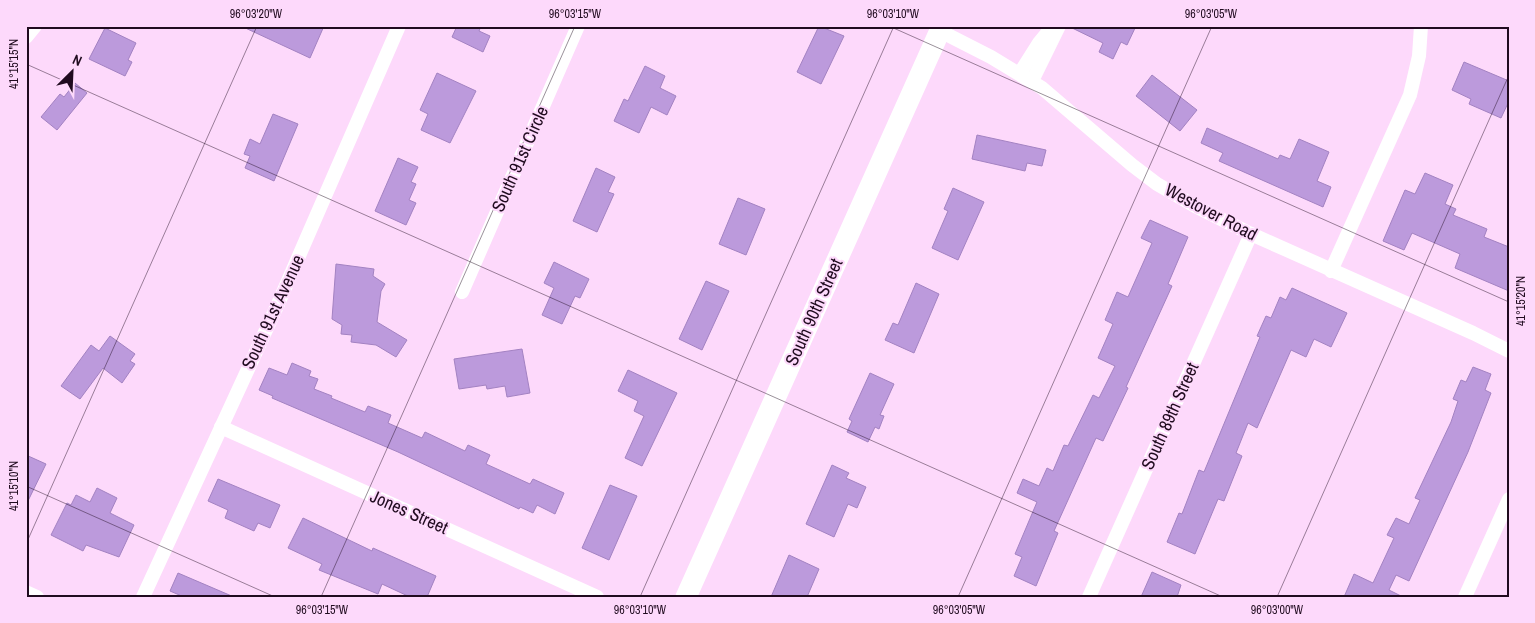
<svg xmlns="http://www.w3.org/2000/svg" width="1535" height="623" viewBox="0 0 1535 623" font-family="'Archivo Narrow',sans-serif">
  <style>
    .building { fill: #bc9adc; stroke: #a382c2 }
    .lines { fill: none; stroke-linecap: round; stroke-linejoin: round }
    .street { stroke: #fff; stroke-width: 14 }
    .primary { stroke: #fff; stroke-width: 21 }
    .ticks { fill: none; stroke: #200b1f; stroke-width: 1; stroke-opacity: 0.45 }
    .labels { text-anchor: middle; stroke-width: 4; stroke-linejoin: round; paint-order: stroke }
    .street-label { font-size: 18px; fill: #200b1f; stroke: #fdd9fb }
    .neatline { fill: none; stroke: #200b1f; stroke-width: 2 }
    .ticks-label { font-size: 12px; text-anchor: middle; fill: #200b1f }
  </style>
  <rect width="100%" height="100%" fill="#fdd9fb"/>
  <g class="building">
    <path d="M241,26H324L310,58Z"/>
    <path d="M457,26H481L479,31L490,36L483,52L452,37Z"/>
    <path d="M819,26L844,36L821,84L797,72Z"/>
    <path d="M1068,26H1136L1127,45L1121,42L1113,59L1099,52L1103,43Z"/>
    <path d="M105,28L136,43L128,60L132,62L125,76L89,59Z"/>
    <path d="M1464,62L1509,81V101L1501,118L1469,104L1471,99L1452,90Z"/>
    <path d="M645,66L665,76L660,88L676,96L667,115L651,107L639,133L614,121L624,99L628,101Z"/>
    <path d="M437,73L476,91L450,143L421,130L428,114L420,110Z"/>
    <path d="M1152,75L1197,110L1180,131L1136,96Z"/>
    <path d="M75,83L87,93L57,130L41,117L60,94L64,97Z"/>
    <path d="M273,114L298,124L274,181L245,168L250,156L244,154L250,139L260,144Z"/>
    <path d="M1207,128L1278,159L1280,155L1290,159L1299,139L1329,152L1317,181L1331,187L1323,207L1219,161L1223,153L1201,143Z"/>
    <path d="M977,135L1046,150L1042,166L1027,163L1025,171L972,159Z"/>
    <path d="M398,158L418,167L411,182L416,184L409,200L416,203L406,225L375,211Z"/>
    <path d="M596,168L615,177L608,192L614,194L597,232L573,221Z"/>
    <path d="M1425,173L1453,185L1445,204L1456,209L1453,215L1487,229L1484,237L1509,247V291L1455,268L1460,254L1412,233L1404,250L1383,241L1405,190L1415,194Z"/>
    <path d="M953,188L984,202L958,260L932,248L948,211L944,209Z"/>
    <path d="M738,198L765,209L746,255L719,244Z"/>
    <path d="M1150,220L1188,237L1168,284L1172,286L1126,387L1128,388L1103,441L1096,438L1054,531L1058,533L1036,586L1014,576L1022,557L1015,554L1037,502L1017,493L1023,479L1039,486L1047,468L1053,471L1064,445L1068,446L1093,395L1099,398L1115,366L1098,358L1113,324L1105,320L1117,292L1128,297L1152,243L1141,238Z"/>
    <path d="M554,262L589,279L580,298L575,296L562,324L542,315L554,288L544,283Z"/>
    <path d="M336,264L374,269L373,276L385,284L381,291L377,322L407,340L396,357L376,345L351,342L352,335L341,334L342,325L332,319Z"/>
    <path d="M706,281L729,291L702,350L679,339Z"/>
    <path d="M916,283L939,294L914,353L885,340L893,323L898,325Z"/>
    <path d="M1292,288L1347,313L1331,347L1314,339L1306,357L1291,350L1257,428L1248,423L1236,453L1242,456L1224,501L1218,499L1195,554L1167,542L1179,513L1182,514L1199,470L1204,472L1260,337L1257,336L1266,316L1271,318L1280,297L1286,300Z"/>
    <path d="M110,336L135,354L130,361L135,364L122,383L103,368L80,399L61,386L91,345L99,351Z"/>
    <path d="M522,349L530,393L507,397L505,386L487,389L486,385L459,389L454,359Z"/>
    <path d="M292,363L311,371L309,376L318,379L314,389L332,396L331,398L365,412L368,406L391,415L388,423L422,438L425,432L465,451L468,445L490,455L486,464L530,484L533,479L564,493L555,514L537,505L533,513L520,507L519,509L398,452L272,398L273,396L259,390L269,368L287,375Z"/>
    <path d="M1473,367L1491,374L1485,390L1491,393L1468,452L1409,581L1396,575L1389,590L1403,597H1344L1354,574L1373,583L1394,538L1387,535L1396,518L1409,524L1420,500L1415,498L1451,422L1458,401L1453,399L1461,380L1466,382Z"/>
    <path d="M628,370L677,393L642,466L625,458L644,416L634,411L638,401L618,391Z"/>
    <path d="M870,373L894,384L880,415L884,416L879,429L875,427L868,442L847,432L852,421L849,419Z"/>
    <path d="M26,455L46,464L26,505Z"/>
    <path d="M832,465L849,473L846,478L866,487L857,508L848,504L834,537L806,524Z"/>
    <path d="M218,479L280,505L270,528L258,523L254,531L225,518L228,510L208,501Z"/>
    <path d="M610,485L637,496L609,560L582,548Z"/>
    <path d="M97,488L117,498L110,513L134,525L119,557L86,545L83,551L51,535L67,503L71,505L76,495L90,502Z"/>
    <path d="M303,518L372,551L373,548L436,576L427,597H410L382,584L378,594L319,570L322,564L288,548Z"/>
    <path d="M789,555L819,569L807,597H771Z"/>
    <path d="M1152,572L1181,585L1177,597H1141Z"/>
    <path d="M178,573L234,597H184L170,591Z"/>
  </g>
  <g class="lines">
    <g class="street">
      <path d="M940,31L991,57L1042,88L1132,165L1157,184L1195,206L1251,234L1473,333L1509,351"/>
      <path d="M26,37L35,26"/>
      <path d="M1020,73L1039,43L1053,26"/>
      <path d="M1032,81L1059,26"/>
      <path d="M1331,271L1410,95L1419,56L1421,26"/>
      <path d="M462,292L578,26"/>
      <path d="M221,427L597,597"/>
      <path d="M26,592L37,597"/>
      <path d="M143,597L278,304L399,26"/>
      <path d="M1089,597L1251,234"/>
      <path d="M1465,597L1509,499"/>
    </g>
    <path class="primary" d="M686,597L942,26"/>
  </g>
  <path class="ticks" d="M889,26L1509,302M26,64L1223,597M26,486L275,597M26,544L257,26M321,597L575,26M640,597L894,26M958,597L1212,26M1277,597L1509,75"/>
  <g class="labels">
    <g class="street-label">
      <text transform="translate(520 159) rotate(-66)" y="6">South 91st Circle</text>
      <text transform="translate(1211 212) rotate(28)" y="6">Westover Road</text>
      <text transform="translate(273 312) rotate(-65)" y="6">South 91st Avenue</text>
      <text transform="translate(814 312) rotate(-66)" y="6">South 90th Street</text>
      <text transform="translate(1170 416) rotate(-66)" y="6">South 89th Street</text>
      <text transform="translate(409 512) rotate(24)" y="6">Jones Street</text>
    </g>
  </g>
  <rect width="1535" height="623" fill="none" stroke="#fdd9fb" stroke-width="55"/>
  <g transform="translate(72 72) rotate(24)" stroke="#fdd9fb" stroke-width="4" paint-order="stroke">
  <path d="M0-4L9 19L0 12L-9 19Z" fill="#200b1f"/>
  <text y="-8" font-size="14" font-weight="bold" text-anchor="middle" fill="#200b1f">N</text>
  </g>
  <rect x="28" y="28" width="1480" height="568" class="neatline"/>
  <g class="ticks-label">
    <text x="256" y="18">96°03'20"W</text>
    <text x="575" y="18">96°03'15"W</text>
    <text x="893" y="18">96°03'10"W</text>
    <text x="1211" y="18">96°03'05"W</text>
    <text transform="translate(14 64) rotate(-90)" y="4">41°15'15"N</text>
    <text transform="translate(1521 301) rotate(-90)" y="4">41°15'20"N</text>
    <text transform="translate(14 486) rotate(-90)" y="4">41°15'10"N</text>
    <text x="322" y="614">96°03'15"W</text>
    <text x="640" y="614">96°03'10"W</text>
    <text x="959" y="614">96°03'05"W</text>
    <text x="1277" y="614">96°03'00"W</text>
  </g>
</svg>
